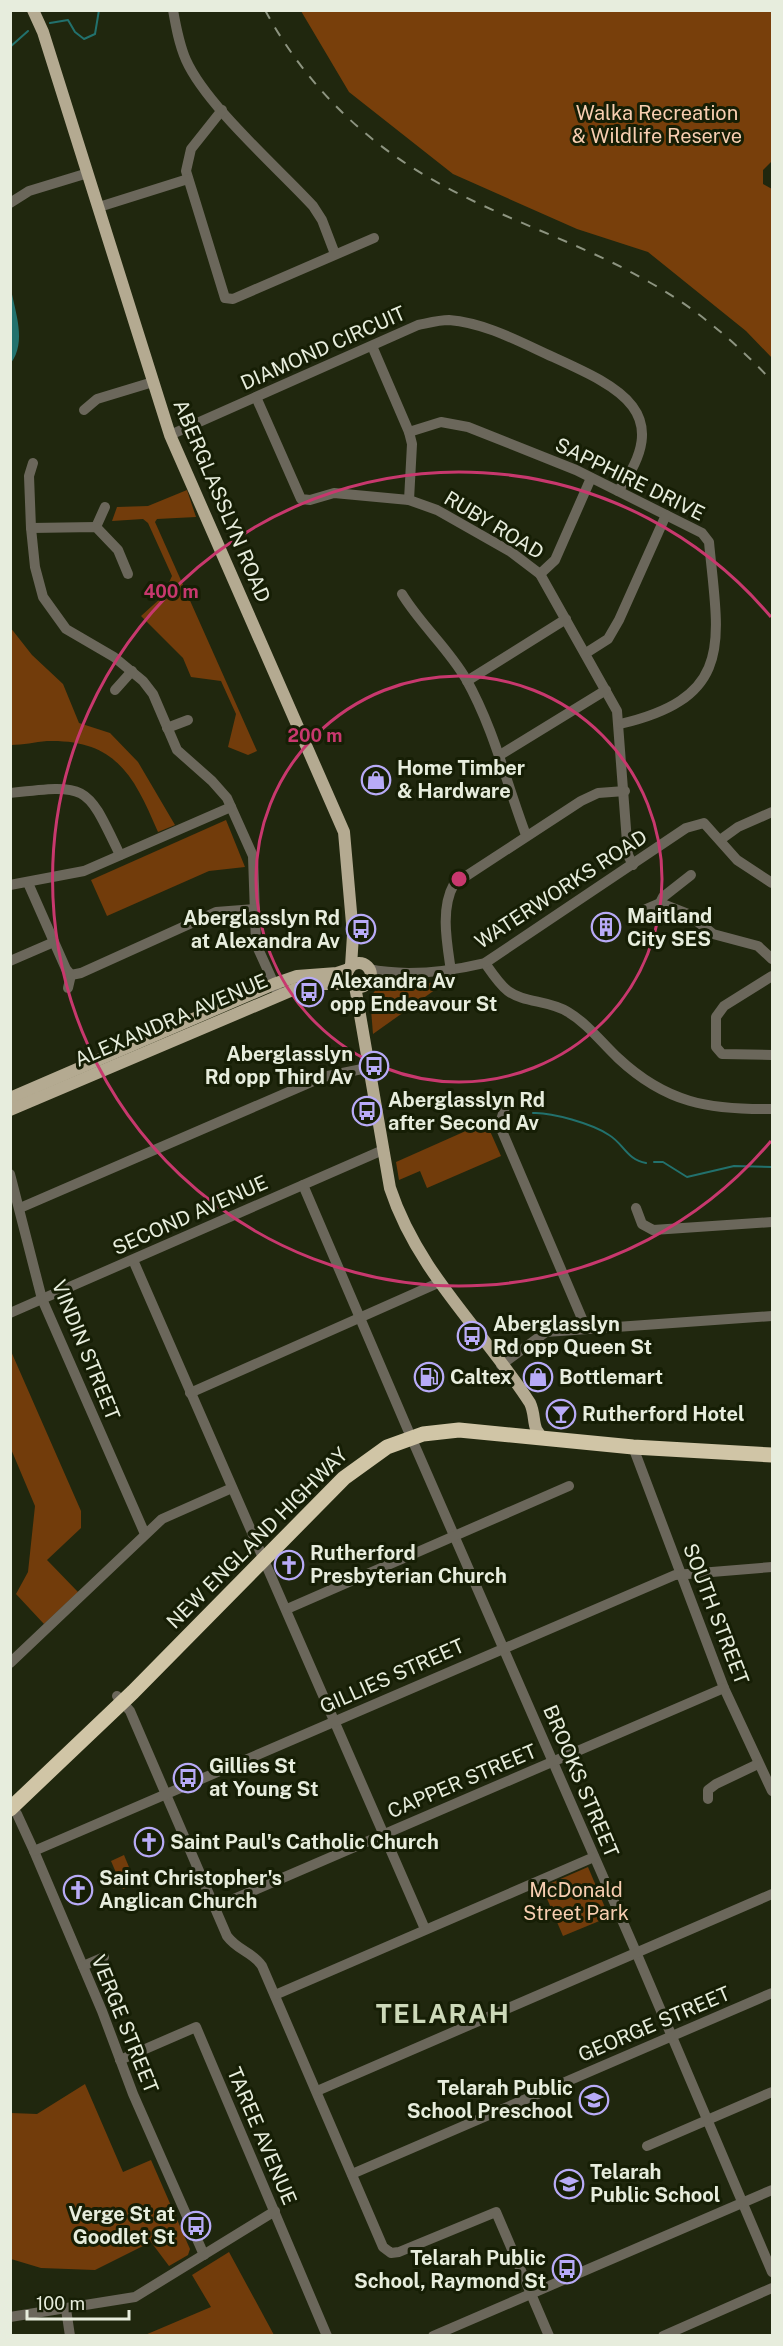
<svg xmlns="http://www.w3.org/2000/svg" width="783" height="2346" viewBox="0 0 783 2346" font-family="'Public Sans',sans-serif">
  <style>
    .green { fill: #723c0b }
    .forest { fill: #783f0b }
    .water { fill: #22716d }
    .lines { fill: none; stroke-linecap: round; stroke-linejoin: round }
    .stream { stroke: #22716d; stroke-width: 2 }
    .minor { stroke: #6b675b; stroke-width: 10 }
    .major { stroke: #b4aa91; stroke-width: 12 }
    .highway { stroke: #d0c5a6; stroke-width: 15 }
    .rail { stroke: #8d9480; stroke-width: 2; stroke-dasharray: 10 10; stroke-linecap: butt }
    .ring { fill: none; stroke: #c8386e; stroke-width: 3 }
    .labels { text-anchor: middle; stroke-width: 6; stroke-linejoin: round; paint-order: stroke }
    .park-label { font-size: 20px; fill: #f8ceb1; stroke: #161e05 }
    .street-label { font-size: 20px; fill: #e7eddd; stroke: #161e05 }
    .poi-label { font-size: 20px; font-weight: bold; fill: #e7eddd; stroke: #161e05; text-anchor: start }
    .district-label { font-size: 26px; font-weight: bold; letter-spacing: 1.5px; fill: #cdd9b9; stroke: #161e05 }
    .centre { fill: #c8386e; stroke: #161e05; stroke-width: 3 }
    .ring-label { font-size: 18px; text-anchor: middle; font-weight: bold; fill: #c8386e; stroke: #161e05; stroke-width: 6; stroke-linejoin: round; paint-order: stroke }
  </style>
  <rect width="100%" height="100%" fill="#20270e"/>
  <g class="green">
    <path d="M187,490L196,517L157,519L155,522L257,751L248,755L228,747L236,714L221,681L191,677L183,658L141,616L162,597L172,576L148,523L143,519L112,521L117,507L148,506Z"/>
    <path d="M10,627L32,655L63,684L79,723L110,733L138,762L175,825L158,832C134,776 116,739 47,741C35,742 23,745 11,745Z"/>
    <path d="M226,820L245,867L209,871L107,916L91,880Z"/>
    <path d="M446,982L373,1034L370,997L379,986Z"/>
    <path d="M486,1122L501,1156L427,1188L420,1171L399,1180L396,1162Z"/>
    <path d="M10,1349L81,1511V1528L47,1560L78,1592L44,1624L16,1594L28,1572L35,1506L11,1449Z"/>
    <path d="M124,1855L136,1884L123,1889L111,1861Z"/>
    <path d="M588,1867L609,1917L563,1936L542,1887Z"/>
    <path d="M85,2084L123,2172L151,2160L190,2249L188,2255L169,2266L151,2242L95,2270L41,2268L11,2259V2113L37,2114Z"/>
    <path d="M229,2252L274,2335H145L211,2307L192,2275Z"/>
  </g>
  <path class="forest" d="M301,11H772V161L763,170V184L772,189V358L746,331L648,252L577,229L453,174L349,92Z"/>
  <path class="water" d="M11,289C15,312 27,342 11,363Z"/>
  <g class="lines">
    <g class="stream">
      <path d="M50,23L68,20L75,32L84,39L95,34L99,10"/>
      <path d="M10,47L28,31"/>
      <path d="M533,1113C551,1112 593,1124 609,1135C624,1144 627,1160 646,1163"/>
      <path d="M654,1162H663L687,1177L734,1166L772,1167"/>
    </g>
    <g class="minor">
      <path d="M173,10C176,27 179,44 186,60C206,105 277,167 313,206L322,220L335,254"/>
      <path d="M222,110L191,149L186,171L225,298L233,299L374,238"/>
      <path d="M10,203L29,191L88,173"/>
      <path d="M99,207L188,179"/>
      <path d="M372,346L409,432L412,444L409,500"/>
      <path d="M256,397L301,499L310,500L334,493L409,500L437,510L511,552L540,574L617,711L628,855L633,865"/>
      <path d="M84,410L97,399L153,382"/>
      <path d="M409,432L441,422L468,427L576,470L702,533L709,542C718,639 737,697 620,724"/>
      <path d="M170,435L418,325C428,323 439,320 449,320C486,323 520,342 553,357C619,387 676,412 618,491"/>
      <path d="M33,463L29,476L31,528L35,567L43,597L66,629L114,657L143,681L153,694L177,750L212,781L227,798L253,856L256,944L279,995"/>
      <path d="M96,527L105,507"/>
      <path d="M31,528L96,527L118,550L128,574"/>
      <path d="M540,574L555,560L591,478"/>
      <path d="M402,594C421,625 448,648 466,679C494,729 506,782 526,835"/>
      <path d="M586,653L608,639L619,620L666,515"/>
      <path d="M467,681L566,619"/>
      <path d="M115,690L132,671"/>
      <path d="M167,728L188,720"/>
      <path d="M500,755L606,690"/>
      <path d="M10,793C89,784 86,784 120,855"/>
      <path d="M720,840L738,827L772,812"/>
      <path d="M28,883L66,969L71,975L68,988"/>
      <path d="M10,885L84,871L231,807"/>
      <path d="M660,903L688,914L713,934L758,946L772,959"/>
      <path d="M646,909L660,903L663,897L691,875"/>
      <path d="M10,961L54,942"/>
      <path d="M485,963C492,973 499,984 508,991C524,1003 549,1000 568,1012C588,1024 601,1042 618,1058C666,1103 709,1110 772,1109"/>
      <path d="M368,969C407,977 447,972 485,963L686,828L704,823L737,860L772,883"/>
      <path d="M451,971C447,943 440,909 454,884L581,801L598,793L625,791"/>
      <path d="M71,975L81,973L216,912L255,909"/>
      <path d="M772,976L724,1006L716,1017V1047L722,1054L772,1055"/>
      <path d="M368,982L394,974"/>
      <path d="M506,1104L501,1120L502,1131L586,1328"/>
      <path d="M10,1174L42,1299L145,1534"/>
      <path d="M303,1185L408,1430"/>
      <path d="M20,1208L323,1077L367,1068"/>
      <path d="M636,1208L642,1224L653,1230L772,1222"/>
      <path d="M133,1260L425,1929"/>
      <path d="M10,1313L383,1150"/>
      <path d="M501,1365L546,1332L772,1316"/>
      <path d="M190,1393L438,1283"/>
      <path d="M411,1437L636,1952L772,2272"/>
      <path d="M633,1447L724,1688L772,1791"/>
      <path d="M287,1609L569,1486"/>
      <path d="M10,1663L162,1519L232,1488"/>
      <path d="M117,1696L130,1711L227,1936C238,1951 253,1952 262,1966L383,2247L391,2253L399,2252L496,2212L549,2336"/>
      <path d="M708,1799V1790L716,1784L758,1764"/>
      <path d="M11,1808L17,1814L34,1851L102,2011L133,2094L204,2255"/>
      <path d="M34,1851L675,1575L772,1567"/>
      <path d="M215,1907L724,1688"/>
      <path d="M83,1966L104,1957"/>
      <path d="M275,1995L594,1857"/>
      <path d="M120,2060L196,2027L327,2336"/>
      <path d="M317,2091L772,1894"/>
      <path d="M647,2146L772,2092"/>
      <path d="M352,2174L772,1993"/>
      <path d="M66,2309L70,2336"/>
      <path d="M10,2317L135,2297L275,2211"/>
      <path d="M433,2336L772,2190"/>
      <path d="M663,2336L772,2288"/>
    </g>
    <g class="major">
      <path d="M33,10L43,32L170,435L344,832L353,935L351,966"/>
      <circle cx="359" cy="975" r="12"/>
      <path d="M355,986L390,1188C418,1273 483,1330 530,1403C537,1418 530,1429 545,1439"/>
      <path d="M10,1098L274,984L297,976L337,973L349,969"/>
      <path d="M10,1110L295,989L320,984H351"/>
    </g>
    <path class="highway" d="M10,1809L133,1692L344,1478L387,1447L423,1434L459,1430L633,1447L772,1455"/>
    <path class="rail" d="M265,10C306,86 368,146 444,186C510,222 583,244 649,282C696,308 735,342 772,381"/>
  </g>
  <g class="ring">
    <circle cx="459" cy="879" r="203"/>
    <path d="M771 1141A407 407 0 1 1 771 617"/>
  </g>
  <defs>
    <g id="shop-ring" transform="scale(1.5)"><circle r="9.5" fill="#161e05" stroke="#b8abf7" stroke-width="1.5"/><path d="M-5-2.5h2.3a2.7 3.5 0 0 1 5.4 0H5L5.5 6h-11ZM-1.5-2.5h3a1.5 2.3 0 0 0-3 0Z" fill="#b8abf7"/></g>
    <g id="building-ring" transform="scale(1.5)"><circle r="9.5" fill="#161e05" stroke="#b8abf7" stroke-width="1.5"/><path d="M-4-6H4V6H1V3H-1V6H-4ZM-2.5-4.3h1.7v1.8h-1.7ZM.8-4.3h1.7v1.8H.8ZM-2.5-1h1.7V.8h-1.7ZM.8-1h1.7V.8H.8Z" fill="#b8abf7"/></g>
    <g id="bus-ring" transform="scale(1.5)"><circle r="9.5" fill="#161e05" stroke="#b8abf7" stroke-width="1.5"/><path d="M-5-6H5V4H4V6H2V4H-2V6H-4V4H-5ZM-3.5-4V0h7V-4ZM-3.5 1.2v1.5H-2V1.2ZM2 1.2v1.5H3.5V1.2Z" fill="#b8abf7"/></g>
    <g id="fuel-ring" transform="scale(1.5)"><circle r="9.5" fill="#161e05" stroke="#b8abf7" stroke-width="1.5"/><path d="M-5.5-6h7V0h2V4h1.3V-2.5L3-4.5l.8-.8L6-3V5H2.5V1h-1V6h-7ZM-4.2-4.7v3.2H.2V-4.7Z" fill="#b8abf7"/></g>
    <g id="bar-ring" transform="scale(1.5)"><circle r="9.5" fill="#161e05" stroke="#b8abf7" stroke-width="1.5"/><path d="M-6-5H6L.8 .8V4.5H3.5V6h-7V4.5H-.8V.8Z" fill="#b8abf7"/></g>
    <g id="church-ring" transform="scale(1.5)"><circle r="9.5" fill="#161e05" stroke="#b8abf7" stroke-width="1.5"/><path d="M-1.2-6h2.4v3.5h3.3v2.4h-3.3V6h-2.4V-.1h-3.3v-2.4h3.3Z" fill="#b8abf7"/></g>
    <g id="school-ring" transform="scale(1.5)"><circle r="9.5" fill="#161e05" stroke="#b8abf7" stroke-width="1.5"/><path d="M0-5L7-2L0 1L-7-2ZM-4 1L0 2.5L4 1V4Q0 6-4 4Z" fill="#b8abf7"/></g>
  </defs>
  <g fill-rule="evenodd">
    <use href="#shop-ring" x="376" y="780"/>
    <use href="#building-ring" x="606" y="927"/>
    <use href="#bus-ring" x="361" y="929"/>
    <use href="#bus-ring" x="309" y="992"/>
    <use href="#bus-ring" x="374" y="1066"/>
    <use href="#bus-ring" x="367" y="1111"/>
    <use href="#bus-ring" x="472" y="1336"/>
    <use href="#fuel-ring" x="429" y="1377"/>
    <use href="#shop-ring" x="538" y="1377"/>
    <use href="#bar-ring" x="561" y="1414"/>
    <use href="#church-ring" x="289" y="1565"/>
    <use href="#bus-ring" x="188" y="1778"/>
    <use href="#church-ring" x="149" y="1842"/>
    <use href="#church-ring" x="78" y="1890"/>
    <use href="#school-ring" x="594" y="2100"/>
    <use href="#school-ring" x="569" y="2184"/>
    <use href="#bus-ring" x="196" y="2226"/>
    <use href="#bus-ring" x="567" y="2269"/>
  </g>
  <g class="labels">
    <g class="park-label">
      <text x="657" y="120">Walka Recreation<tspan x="657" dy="23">&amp; Wildlife Reserve</tspan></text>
      <text x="576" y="1897">McDonald<tspan x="576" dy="23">Street Park</tspan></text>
    </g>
    <g class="street-label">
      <text transform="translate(323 348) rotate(-24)" y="7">DIAMOND CIRCUIT</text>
      <text transform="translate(630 479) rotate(26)" y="7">SAPPHIRE DRIVE</text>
      <text transform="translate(222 501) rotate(67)" y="7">ABERGLASSLYN ROAD</text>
      <text transform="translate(494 525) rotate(31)" y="7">RUBY ROAD</text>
      <text transform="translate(561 889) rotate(-33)" y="7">WATERWORKS ROAD</text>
      <text transform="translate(171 1020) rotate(-23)" y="7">ALEXANDRA AVENUE</text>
      <text transform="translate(190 1215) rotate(-24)" y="7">SECOND AVENUE</text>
      <text transform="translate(86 1350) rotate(68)" y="7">VINDIN STREET</text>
      <text transform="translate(257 1538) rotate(-45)" y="7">NEW ENGLAND HIGHWAY</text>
      <text transform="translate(716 1614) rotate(69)" y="7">SOUTH STREET</text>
      <text transform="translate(392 1676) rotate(-24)" y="7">GILLIES STREET</text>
      <text transform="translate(462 1781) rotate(-23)" y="7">CAPPER STREET</text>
      <text transform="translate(581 1781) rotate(67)" y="7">BROOKS STREET</text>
      <text transform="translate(125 2024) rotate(68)" y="7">VERGE STREET</text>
      <text transform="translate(654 2024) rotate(-23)" y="7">GEORGE STREET</text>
      <text transform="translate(262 2136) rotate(67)" y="7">TAREE AVENUE</text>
    </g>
    <g class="poi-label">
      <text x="397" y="775">Home Timber<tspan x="397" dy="23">&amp; Hardware</tspan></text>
      <text x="627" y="923">Maitland<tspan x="627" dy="23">City SES</tspan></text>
      <text x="340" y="925" text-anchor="end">Aberglasslyn Rd<tspan x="340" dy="23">at Alexandra Av</tspan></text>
      <text x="330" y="988">Alexandra Av<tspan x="330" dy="23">opp Endeavour St</tspan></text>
      <text x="353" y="1061" text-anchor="end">Aberglasslyn<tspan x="353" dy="23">Rd opp Third Av</tspan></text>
      <text x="388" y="1107">Aberglasslyn Rd<tspan x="388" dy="23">after Second Av</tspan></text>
      <text x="493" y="1331">Aberglasslyn<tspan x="493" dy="23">Rd opp Queen St</tspan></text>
      <text x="450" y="1384">Caltex</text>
      <text x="559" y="1384">Bottlemart</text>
      <text x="582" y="1421">Rutherford Hotel</text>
      <text x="310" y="1560">Rutherford<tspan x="310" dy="23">Presbyterian Church</tspan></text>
      <text x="209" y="1773">Gillies St<tspan x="209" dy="23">at Young St</tspan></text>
      <text x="170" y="1849">Saint Paul's Catholic Church</text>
      <text x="99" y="1885">Saint Christopher's<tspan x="99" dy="23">Anglican Church</tspan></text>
      <text x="573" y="2095" text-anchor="end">Telarah Public<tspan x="573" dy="23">School Preschool</tspan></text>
      <text x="590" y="2179">Telarah<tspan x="590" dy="23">Public School</tspan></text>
      <text x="175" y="2221" text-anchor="end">Verge St at<tspan x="175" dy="23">Goodlet St</tspan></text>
      <text x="546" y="2265" text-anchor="end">Telarah Public<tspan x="546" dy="23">School, Raymond St</tspan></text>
    </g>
    <g class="district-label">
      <text x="443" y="2023">TELARAH</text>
    </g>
  </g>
  <circle cx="459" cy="879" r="9" class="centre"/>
  <g class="ring-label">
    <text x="171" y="598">400 m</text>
    <text x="315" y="742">200 m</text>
  </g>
  <rect width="783" height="2346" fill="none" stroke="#e7eddd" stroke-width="24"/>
  <path d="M27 2310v9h102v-9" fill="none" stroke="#e7eddd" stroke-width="3"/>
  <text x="36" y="2310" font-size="18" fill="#e7eddd" stroke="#161e05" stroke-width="4.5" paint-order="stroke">100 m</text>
</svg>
